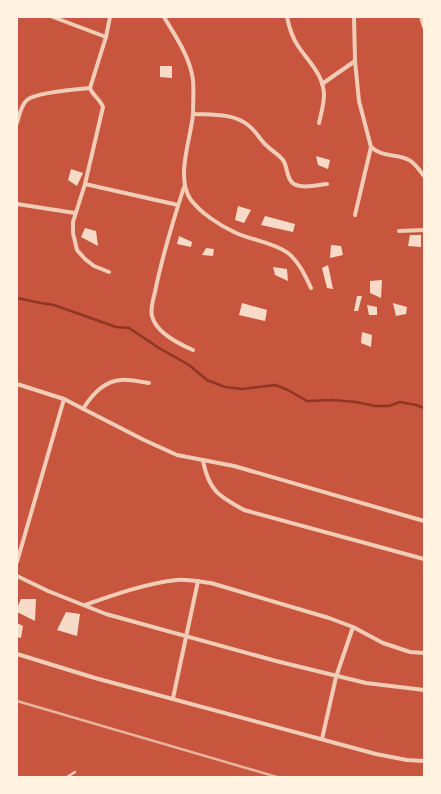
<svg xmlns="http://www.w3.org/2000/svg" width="441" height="794" viewBox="0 0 441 794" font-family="Spectral,serif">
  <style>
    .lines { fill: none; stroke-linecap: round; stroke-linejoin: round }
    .stream { stroke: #8f3625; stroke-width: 2.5 }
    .building { fill: #f7dbc8 }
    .service { stroke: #f1ccb7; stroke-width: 2.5 }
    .minor { stroke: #f1ccb7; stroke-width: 4 }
    .rail { stroke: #e9b49f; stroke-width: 2.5 }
  </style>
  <rect width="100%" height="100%" fill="#c8553d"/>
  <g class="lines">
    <path class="stream" d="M17,298L41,303L54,305L116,327L129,328L159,348L189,365L207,380L225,387L242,389L275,385L288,390L307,401L333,400L356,402L375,406H389L400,402L416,405L424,408"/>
  </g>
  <g class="building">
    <path d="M160,66H172V78L160,77Z"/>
    <path d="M316,156L330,160L328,169L318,165Z"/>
    <path d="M71,169L83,173L77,186L68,180Z"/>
    <path d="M238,206L251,210L244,223L235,220Z"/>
    <path d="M265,216L295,224L293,232L261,225Z"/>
    <path d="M85,228L96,231L98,246L81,237Z"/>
    <path d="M410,235H421V247L408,246Z"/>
    <path d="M179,236L192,242L191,247L177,244Z"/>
    <path d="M331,245L341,246L343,255L330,258Z"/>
    <path d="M206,248L214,249L213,256L202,255Z"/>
    <path d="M328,265L333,289L327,288L322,268Z"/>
    <path d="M273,267L287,269L288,281L275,275Z"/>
    <path d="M382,280L381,298L370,293V281Z"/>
    <path d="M357,296H362L358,311H354Z"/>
    <path d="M242,303L267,310L265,321L239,315Z"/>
    <path d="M393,303L407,307L406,314L396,316Z"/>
    <path d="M367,305L377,307V315H369Z"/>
    <path d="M362,332L372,335L371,347L361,343Z"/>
    <path d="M21,599H36L35,621L17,612V608Z"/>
    <path d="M66,612L80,614L77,636L57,630Z"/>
    <path d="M17,623L23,626L21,638L17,637Z"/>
  </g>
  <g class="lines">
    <path class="service" d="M67,777L75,772"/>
    <g class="minor">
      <path d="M53,17L106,37"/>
      <path d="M164,17C176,37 190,57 193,80C194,91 193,103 193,114C191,139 175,178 191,200C201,213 219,225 234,232C250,240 273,242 288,253C299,262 305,275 311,288"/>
      <path d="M287,17C289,27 292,37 298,46C308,61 324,75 324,95C324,104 321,114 319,123"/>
      <path d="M354,17L355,61L359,101L371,147C383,158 396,153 409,160C415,163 420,171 424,176"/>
      <path d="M421,17L424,27"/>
      <path d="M322,84L355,61"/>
      <path d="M193,114C212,115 233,113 248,125C256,131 260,140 267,146C272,151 278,154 283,160C288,167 286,179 294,184C303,189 317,185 327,184"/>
      <path d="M17,123C19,116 21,105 27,100C35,93 78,89 90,88"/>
      <path d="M85,184L178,205"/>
      <path d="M184,187C173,221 162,257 155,292C153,300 150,309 152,316C156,333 179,344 193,350"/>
      <path d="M17,204L75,213"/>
      <path d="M355,215L371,147"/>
      <path d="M399,231L424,230"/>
      <path d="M109,272L94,266L85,259L77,250L73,233V222L85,184L103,107C100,99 93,96 90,88L106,37L110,17"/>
      <path d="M17,384L64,399L144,440L177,455L234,466L424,521"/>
      <path d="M83,409C91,396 104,381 121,380C130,379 140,382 149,383"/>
      <path d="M203,461C209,491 219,496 244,510L424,559"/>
      <path d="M17,562L64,399"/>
      <path d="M17,576L48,591L106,614L276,661L366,683L424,690"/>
      <path d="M85,605C113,595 147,583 177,580C188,579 200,582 211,583L329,618L353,627L383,643L410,652L424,653"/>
      <path d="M17,654L95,678L376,754L407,760L424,761"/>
      <path d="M173,698L198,581"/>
      <path d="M322,739L336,677L353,627"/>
    </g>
    <path class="rail" d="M17,701L277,777"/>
  </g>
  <rect width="441" height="794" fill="none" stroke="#fff3e0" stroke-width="36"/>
</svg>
